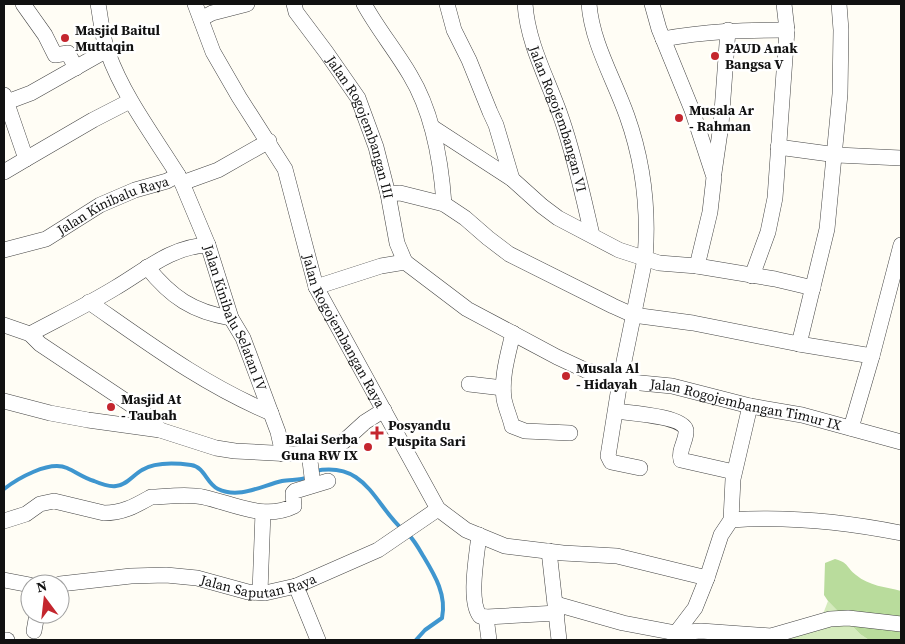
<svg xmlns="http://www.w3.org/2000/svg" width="905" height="644" viewBox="0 0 905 644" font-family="'Source Serif 4',serif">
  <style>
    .green { fill: #d5ebbd }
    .forest { fill: #b9dc9c }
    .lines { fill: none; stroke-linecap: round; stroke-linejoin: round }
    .stream { stroke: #3f96cf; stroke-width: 4 }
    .minor-casing { stroke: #444; stroke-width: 16 }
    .minor { stroke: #fff; stroke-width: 15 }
    .poi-dot { fill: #c4262e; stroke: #fff; stroke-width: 2 }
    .labels { text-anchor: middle; stroke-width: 5; stroke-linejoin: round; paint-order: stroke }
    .poi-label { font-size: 14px; font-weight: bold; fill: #111; stroke: #fff; text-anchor: start }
    .street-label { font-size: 14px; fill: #111; stroke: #fff }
  </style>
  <rect width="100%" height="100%" fill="#fffdf5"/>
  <path class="green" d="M828,601L860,634L869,640H776L818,627Z"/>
  <path class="forest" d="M835,559C849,563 846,567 856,575C869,586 886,587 901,591V640H869L860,634L828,601L824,595L825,563Z"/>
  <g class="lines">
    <g class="stream">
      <path d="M315,471C366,461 374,504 403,530"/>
      <path d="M4,489C17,479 49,460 67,468C76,472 84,478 94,481C101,484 109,487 116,486C127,485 133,475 142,470C155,462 176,463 191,465C205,467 206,483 218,489C239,499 261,486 282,481C290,479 300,481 308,477"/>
      <path d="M408,534C414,540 418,547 422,554C434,574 447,594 442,618L425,630L416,640"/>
    </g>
    <g class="minor-casing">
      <g id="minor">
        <path d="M23,4L45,35L55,55L68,53L76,68"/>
        <path d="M98,4C101,19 102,38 108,53C124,97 153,135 178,175"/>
        <path id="s1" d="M195,4L213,52L239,97L285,169L316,287L438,509L466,530L505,546L563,553L617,556L707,578"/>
        <path id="s2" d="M294,4L296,12L326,52L358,98L376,147L388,194L397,243L405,262"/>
        <path d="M364,4C377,28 396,51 410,75C433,113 441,160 444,204"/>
        <path d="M447,4L454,30L469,60L490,112L496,125L512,179"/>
        <path id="s3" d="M525,4C528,46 549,81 562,120C575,158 583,196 592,235"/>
        <path d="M589,4C592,43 614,79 627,116C643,161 649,210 645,259L620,381L608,456L611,462L640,468"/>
        <path d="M652,4L659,29L692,110L714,177L710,212L697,266"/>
        <path d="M201,19L212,13L247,4"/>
        <path d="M663,39C707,31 743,30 787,30"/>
        <path d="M4,95L26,159L93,120L130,101"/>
        <path d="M7,102L31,93L107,50"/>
        <path d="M432,127L512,179L542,206L558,218L619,250L659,263L697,266L775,279L813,288"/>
        <path d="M778,147L837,155L901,158"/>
        <path d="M4,172L26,159"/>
        <path d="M714,173L721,125L728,30"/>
        <path id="s4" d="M182,183L208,245L231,318L243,338L278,432L283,454"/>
        <path d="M388,194L400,193L444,204L465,218L488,238L509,254L613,306L633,315L693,323L799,344L827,229L840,94L841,30L839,4"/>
        <path id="s5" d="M4,250L46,239L100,205L135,190L167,181L178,175L182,183L218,170L269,141"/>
        <path d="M147,267C171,297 193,312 231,318"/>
        <path d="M752,276L768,232L775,198L787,30L784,4"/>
        <path id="s6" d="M316,287L381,266L405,262L467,309L557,357L585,370L620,381L672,386L750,406L802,415L901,442"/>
        <path d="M89,302C148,343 204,385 271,413"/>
        <path d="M4,325L30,334L40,344L145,414L160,430"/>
        <path d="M513,333C508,355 501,377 504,399C506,409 510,417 512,426L525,431L570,433"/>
        <path d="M30,334C58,319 87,305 115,288C144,271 172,246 208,245"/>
        <path d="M799,344L872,356"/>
        <path d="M469,384L503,388"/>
        <path d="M4,401L50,413L88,420L160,430L216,448L235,451L292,454L309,453L343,442L365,422L384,410"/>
        <path d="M616,411C629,413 683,416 686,430C687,440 678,450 681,460L734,472"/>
        <path d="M851,428L872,356L901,245"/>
        <path d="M309,453L313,485"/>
        <path d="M731,520C787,516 846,522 901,533"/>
        <path d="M4,521L26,514L40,504L54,501L104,513C123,513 135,506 151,497H156C171,496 188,494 203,497C232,503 264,521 294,506L293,493L295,491L328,481"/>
        <path d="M479,535C477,555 468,601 480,616L486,617L557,613"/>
        <path d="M549,551L559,640"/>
        <path d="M4,580L30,585"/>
        <path id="s7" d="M60,584L131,576L166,575L197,578L248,592L265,593L296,586L378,550L438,509"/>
        <path d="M296,586L318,640"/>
        <path d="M260,592L263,512"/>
        <path d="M556,604L623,623L676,633L701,631L771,636L830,619L848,618L901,624"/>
        <path d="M486,617L489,640"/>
        <path d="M34,631L37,614"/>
        <path d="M675,639L676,633L695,608L707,578L721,535L731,520L733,479L750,406"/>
        <path d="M4,640H7"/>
      </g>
    </g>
    <use href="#minor" class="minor"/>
  </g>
  <g class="poi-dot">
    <circle cx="65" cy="38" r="5"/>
    <circle cx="715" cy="56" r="5"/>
    <circle cx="679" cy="118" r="5"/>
    <circle cx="566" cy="376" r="5"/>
    <circle cx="111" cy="407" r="5"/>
    <path d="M374.5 425.5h5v5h5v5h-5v5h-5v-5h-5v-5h5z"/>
    <circle cx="368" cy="447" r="5"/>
  </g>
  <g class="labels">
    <g class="poi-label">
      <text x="75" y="35">Masjid Baitul<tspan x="75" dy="16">Muttaqin</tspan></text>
      <text x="725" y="53">PAUD Anak<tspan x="725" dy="16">Bangsa V</tspan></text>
      <text x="689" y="115">Musala Ar<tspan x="689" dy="16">- Rahman</tspan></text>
      <text x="576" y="373">Musala Al<tspan x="576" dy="16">- Hidayah</tspan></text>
      <text x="121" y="404">Masjid At<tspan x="121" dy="16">- Taubah</tspan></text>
      <text x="388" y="430">Posyandu<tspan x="388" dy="16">Puspita Sari</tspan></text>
      <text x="358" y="444" text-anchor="end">Balai Serba<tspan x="358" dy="16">Guna RW IX</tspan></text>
    </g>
    <g class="street-label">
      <text dy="5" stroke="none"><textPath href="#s3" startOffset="120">Jalan Rogojembangan VI</textPath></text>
      <text dy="5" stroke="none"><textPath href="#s2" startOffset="142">Jalan Rogojembangan III</textPath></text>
      <text dy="5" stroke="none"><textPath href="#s5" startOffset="119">Jalan Kinibalu Raya</textPath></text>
      <text dy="5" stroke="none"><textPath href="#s4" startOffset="145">Jalan Kinibalu Selatan IV</textPath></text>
      <text dy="5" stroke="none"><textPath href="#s1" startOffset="362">Jalan Rogojembangan Raya</textPath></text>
      <text dy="5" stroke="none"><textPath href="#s6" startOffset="468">Jalan Rogojembangan Timur IX</textPath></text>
      <text dy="5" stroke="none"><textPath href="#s7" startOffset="201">Jalan Saputan Raya</textPath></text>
    </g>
  </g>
  <rect width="905" height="644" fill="none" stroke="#111111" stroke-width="10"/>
  <g transform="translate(45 599) rotate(345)"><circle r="24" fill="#ffffff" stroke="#a0a0a0"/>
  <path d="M0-4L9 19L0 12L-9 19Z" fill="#c4262e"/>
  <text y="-8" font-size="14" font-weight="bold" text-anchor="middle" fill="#111111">N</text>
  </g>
</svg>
